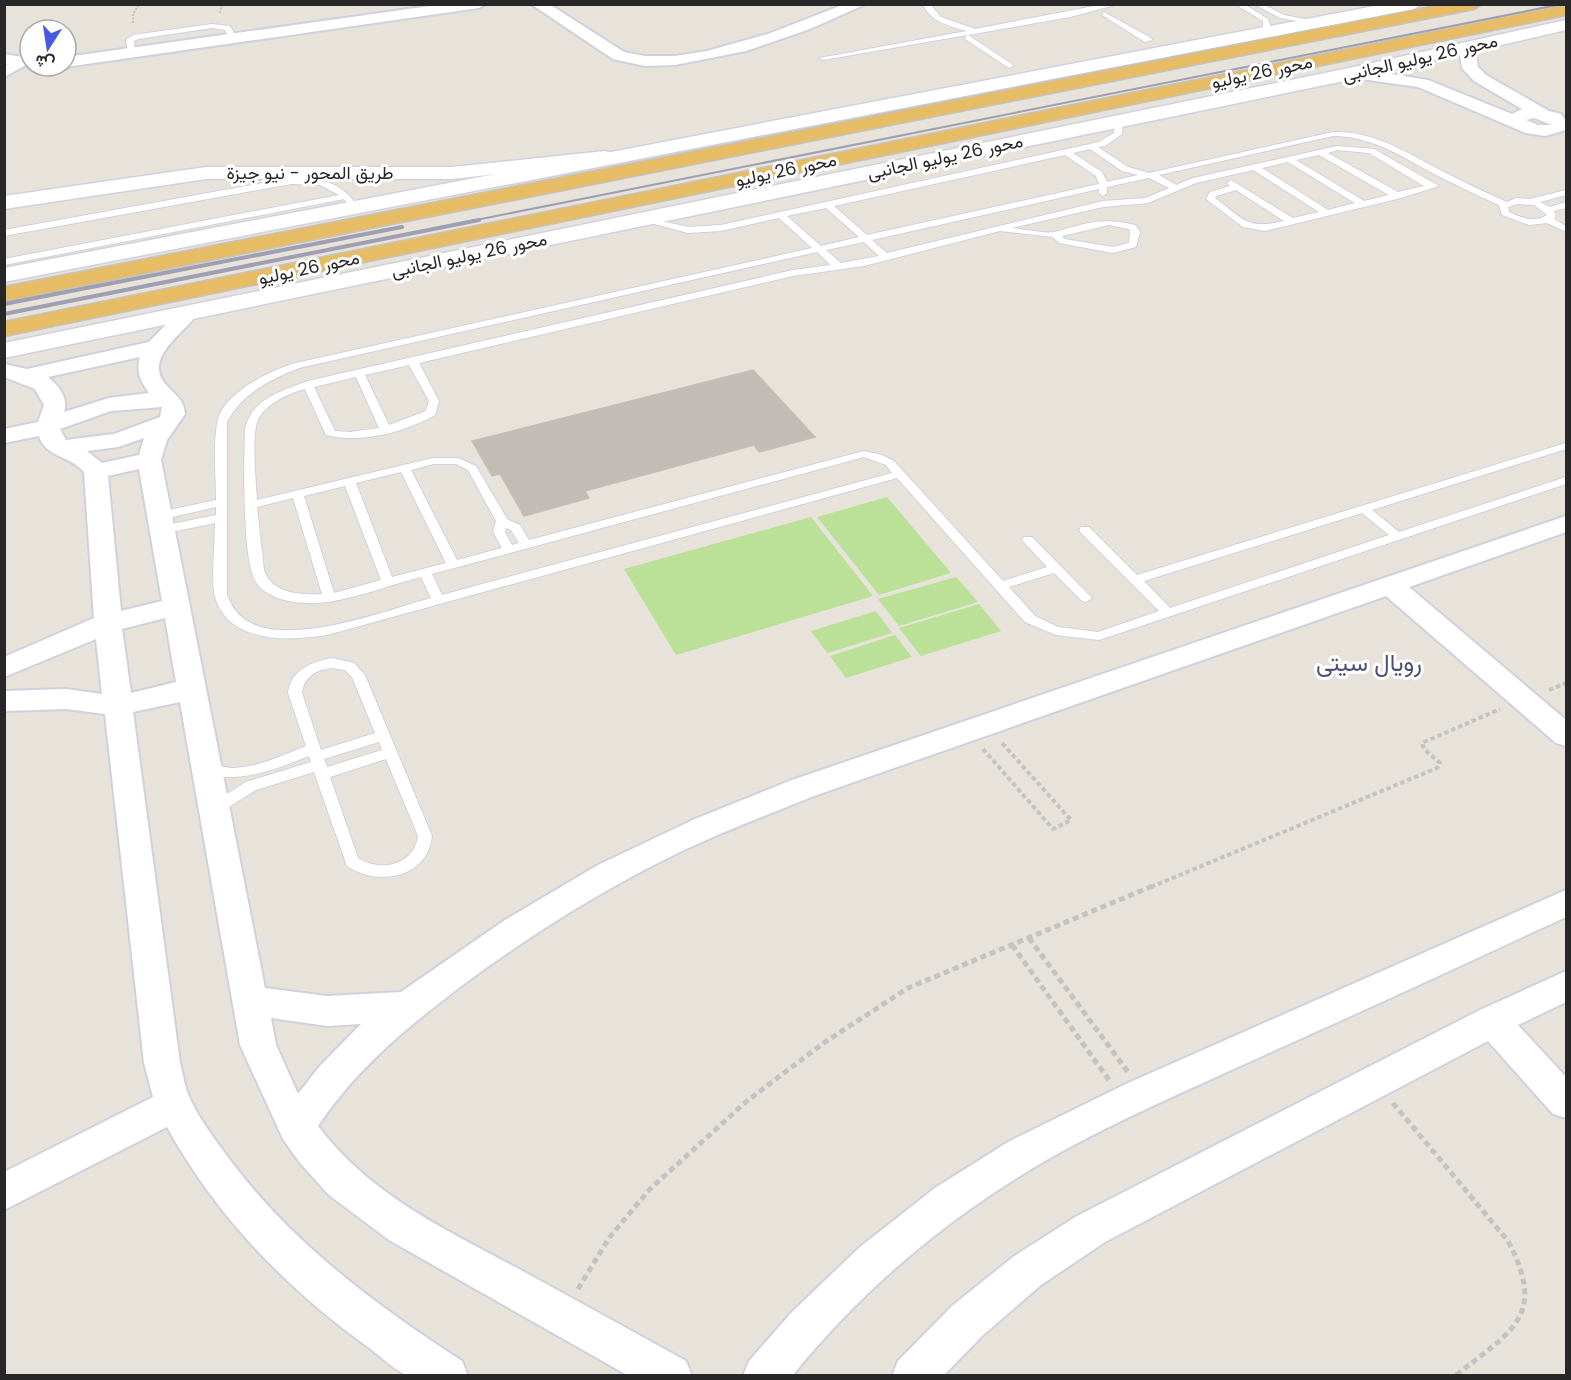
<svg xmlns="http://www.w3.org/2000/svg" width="1571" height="1380" viewBox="0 0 1571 1380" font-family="Poppins,Vazirmatn,sans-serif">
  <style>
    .pitch { fill: #bbe098 }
    .building { fill: #c1bdb6; stroke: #c3bfb4; stroke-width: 1.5 }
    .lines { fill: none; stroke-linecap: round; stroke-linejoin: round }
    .service-casing { stroke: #d0d1df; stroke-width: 2 }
    .minor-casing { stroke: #d0d1df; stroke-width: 4 }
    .tertiary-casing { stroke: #d0d1df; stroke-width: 3 }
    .secondary-casing { stroke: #d0d1df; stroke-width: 3 }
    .trunk-casing { stroke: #c3c3c3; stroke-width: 3 }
    .path-far2 { stroke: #c3c3c3; stroke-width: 2; stroke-dasharray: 2 1.5; stroke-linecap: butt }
    .path-far1 { stroke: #c3c3c3; stroke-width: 4; stroke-dasharray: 4.5 3; stroke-linecap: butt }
    .path { stroke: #c3c3c3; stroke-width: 5; stroke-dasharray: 6 4; stroke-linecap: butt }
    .service { fill: #fff; fill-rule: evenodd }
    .minor { fill: #fff; fill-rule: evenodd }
    .tertiary { fill: #fff; fill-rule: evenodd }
    .secondary { fill: #fff; fill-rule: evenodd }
    .trunk { fill: #e6bc64; fill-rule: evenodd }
    .rail-far1 { stroke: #9e9fb0; stroke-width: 2 }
    .rail { stroke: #9e9fb0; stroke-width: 4 }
    .labels { text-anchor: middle; stroke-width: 6; stroke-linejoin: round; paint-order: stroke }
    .far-street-label { font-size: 18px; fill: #272727; stroke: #fff }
    .quarter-label { font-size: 24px; fill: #4d5072; stroke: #fff }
  </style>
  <rect width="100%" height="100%" fill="#e8e3da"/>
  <g class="pitch">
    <path d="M887,497L951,573L879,595L817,517Z"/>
    <path d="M811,517L873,596L676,655L624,569Z"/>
    <path d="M956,577L978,602L899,626L878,599Z"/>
    <path d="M979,604L1001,631L921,656L899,628Z"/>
    <path d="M876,611L892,633L827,653L811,631Z"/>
    <path d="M895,635L912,657L846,678L830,656Z"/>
  </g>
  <path class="building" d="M753,370L815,437L759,452L754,445L585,491L589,498L524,516L500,474L492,476L472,441Z"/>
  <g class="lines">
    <g class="service-casing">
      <g id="service">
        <path d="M923,4H930L941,17L975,29L1105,4H1119L1070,17L968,35L1012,64L1013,66L1009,68L965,39L967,35L823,60L819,58L967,31C950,26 930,22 923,4Z"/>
        <path d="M1235,4H1244L1268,19L1271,28L1263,35H1257V31L1263,27V21Z"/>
        <path d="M1254,4H1263L1284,15L1319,22L1315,24L1280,18Z"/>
        <path d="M1104,12L1151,38L1152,40L1145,42L1102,15Z"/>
        <path d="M212,24L230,26L237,38L230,40L225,30L212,28L138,39L134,41L135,54L128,52L126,40L133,35Z"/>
        <path d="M1116,119L1123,121L1122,134L1105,146L1098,147L1128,167L1149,173L1333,132C1377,131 1410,155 1448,174C1467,184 1487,193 1507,202L1516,198L1530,199L1566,190V195L1540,202L1550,207L1566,202V208L1554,211L1556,216L1554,219L1566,226V232L1547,223L1529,225L1502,215L1499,205C1479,196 1460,187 1440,177C1405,159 1374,136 1333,136L1159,175L1176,185L1193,178L1337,146L1374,149L1439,186L1401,198L1265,231L1243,227L1206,199L1210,192L1230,186L1227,183L1231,180L1293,218L1319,212L1253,170L1196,183L1148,203L1103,207L1012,228C1023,229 1046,234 1055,232C1087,223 1102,217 1135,225L1140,232L1136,247L1113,253L1059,243L1053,237L1000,231L864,266L793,276L419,363L439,401L435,415C405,432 360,444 326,435L305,389C289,393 265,404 258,420C251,436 256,481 257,500L433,458H458L476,466L507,519L520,525L529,540L864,451L882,455L894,461L1003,581L1047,567L1022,540L1024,537H1032L1092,598L1086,602L1082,601L1054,573L1009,587L1035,616L1058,627L1098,632L1159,611L1081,533L1079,530L1081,527H1089L1137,575L1566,443V449L1372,510L1399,532L1566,477V484L1099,640L1056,635L1025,622L897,478L327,635C289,641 229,644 215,597C211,583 215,540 215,523L162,534L156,530L162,526L216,515V507L159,520L153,516L155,513L216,500C216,475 213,448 217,424C221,394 270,370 296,363L812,248L779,218L721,231L688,233L644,221V217L688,227L721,225L1099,142L1114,133ZM1090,149L1122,171L1138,175L1107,182L1102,172L1073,153ZM1337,150L1369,153L1424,186L1398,192L1328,153ZM1065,155L1096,176L1099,184L867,235L834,206ZM1319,155L1389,195L1364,201L1296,160ZM1288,162L1355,203L1328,210L1262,168ZM1149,178L1169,188L1146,198L1103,201L887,253L872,240L1099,189V193L1103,196L1107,193V187ZM1236,190L1284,221C1247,230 1243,219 1215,198L1216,196ZM1517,204L1534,205L1547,215C1535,223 1521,218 1509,212L1508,207ZM826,208L859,237L821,246L787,216ZM1109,225L1129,229L1130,232L1129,243L1113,247L1065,239L1062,236ZM864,242L879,256L841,263L826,250ZM817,252L831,265L793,270L308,381C282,391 250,399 245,431C244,460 242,561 256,582C270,603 306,605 328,602C360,597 390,585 421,577L431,598C384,611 284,650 243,618C235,612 231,604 227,595V422C243,393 269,380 299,368ZM409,365L429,401L426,411L389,425L365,375ZM356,377L379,428L350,432L335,431L314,387ZM864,457L886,465L892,473L442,595L432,574ZM433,464H456L468,470L496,521L493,532L502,548L457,560L411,470ZM401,472L446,563L392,577L356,483ZM345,486L381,580L334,593L304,496ZM293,498L322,594C300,595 272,594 264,570L257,507ZM1362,513L1389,535L1170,608L1144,581ZM506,528L511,530L519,543L512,545L505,532Z"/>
        <path d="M291,178C324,178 341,182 359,208L352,210L344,199L4,265V259L339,195L320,185L291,184L4,236V230Z"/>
        <path d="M332,658L354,663L365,675L432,836C428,878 377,887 347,866L314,772L256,790L219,813H209L207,809L209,805L246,782L311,762L309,756C273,770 241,784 202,773L200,769L202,765C212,762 224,768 234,768C259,767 283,755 306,746L288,693C291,670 311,662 332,658ZM332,668L345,670L352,677L375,733L321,750L302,693C304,676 316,670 332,668ZM379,742L382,750L327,767L324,759ZM386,759L418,836C414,865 381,873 358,858L330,777Z"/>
      </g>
    </g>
    <g class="minor-casing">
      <g id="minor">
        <path d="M444,4H486L479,8L66,67L63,66H66V57Z"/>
        <path d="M531,4H549L624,52L645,56H675L707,51L768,34L845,4H866L810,29L746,51L675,65L645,66L613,59Z"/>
        <path d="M1467,44L1475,49L1478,67L1486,75L1549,111L1561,114L1566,121V130L1545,136L1526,133L1418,87L1354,78L1346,73L1354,68L1428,80L1512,114L1522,109L1474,81L1462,68L1459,49ZM1534,118L1552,125H1538L1526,120Z"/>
        <path d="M4,54L22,57L28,64L4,77V66L8,64H4Z"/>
        <path d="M188,307L195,309L198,313C184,334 140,359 168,387C177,396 184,401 185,414L167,440L161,460L265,988L327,996L401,992L505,920L598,865L695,819L792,780L1566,516V532L1409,587L1566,720V746L1556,743L1386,596L814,796C770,814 727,830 684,850C605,888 530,935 460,987C406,1028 356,1069 318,1126C369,1194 444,1229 517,1268C574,1299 630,1330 686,1361L692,1376H629L389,1240L329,1195L300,1163L283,1139L240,1045L180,702L133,712L180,1063C183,1073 184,1084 188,1094C196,1114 211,1134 224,1152C287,1239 372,1303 462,1361L468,1376C453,1376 423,1380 409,1376C395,1371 379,1355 368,1347C286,1288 216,1216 167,1127L4,1210V1172L153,1097L144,1063L105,714L66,709L4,711V691L66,689L102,694L96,639L4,677V657L94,618L84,472C71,456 45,457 39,436L4,443V429L38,422L44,405L35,389L4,377V364L27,369L149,342L181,309ZM140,357C136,372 140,380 149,393L109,398L64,412C69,398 58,385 48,377ZM162,407L160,417L114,434L66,440L60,429L111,411ZM144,438L139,455L102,463L87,451L118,447ZM139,469L162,601L121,611L108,476ZM165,618L176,682L131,693L122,629ZM271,1018L327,1026L361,1024L319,1067L298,1094L276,1045Z"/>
        <path d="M1566,890V917C1468,962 1370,1008 1271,1052C1191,1089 1109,1123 1033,1168C941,1223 859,1293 792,1376H743L749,1361L791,1313L860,1247L935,1188L1008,1142L1128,1083Z"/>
        <path d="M1566,971V1002L1518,1025L1566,1077V1118L1553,1114L1488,1041L1105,1242L1041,1285L982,1336L943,1376H892L898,1361L952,1306L1013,1257L1077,1216L1480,1010Z"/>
      </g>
    </g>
    <g class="tertiary-casing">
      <path id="tertiary" d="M605,151L612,153L615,157L612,161L452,179H206L4,209V196L206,167H452Z"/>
    </g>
    <g class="secondary-casing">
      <g id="secondary">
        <path d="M1385,4H1422L1414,9L4,282V268Z"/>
        <path d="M1566,20V30L1354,79L4,358V343L1354,67Z"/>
      </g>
    </g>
    <g class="trunk-casing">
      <g id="trunk">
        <path d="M1446,4H1482L1474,9L4,301V287Z"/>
        <path d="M1566,5V15L4,336V322Z"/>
      </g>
    </g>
    <g class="path-far2">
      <path d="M220,13L222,4"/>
      <path d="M133,23V14L139,4"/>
    </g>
    <g class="path-far1">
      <path d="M1549,690L1566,683"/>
      <path d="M983,749L1053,829L1071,820L1002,743"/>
      <path d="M1151,887L1437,768L1440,763L1424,749L1422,743L1500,709"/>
    </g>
    <g class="path">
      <path d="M1029,938L1128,1072"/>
      <path d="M1012,945L1109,1080"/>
      <path d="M1393,1103L1508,1241C1548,1317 1511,1331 1455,1376"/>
      <path d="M578,1289L609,1238L650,1189L747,1101L825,1042L908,988L1155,885"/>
    </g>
    <use href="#service" class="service"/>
    <use href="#minor" class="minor"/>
    <use href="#tertiary" class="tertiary"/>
    <use href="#secondary" class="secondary"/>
    <use href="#trunk" class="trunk"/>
    <path class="rail-far1" d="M471,221L1562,4"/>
    <g class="rail">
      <path d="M4,304L402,227"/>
      <path d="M4,314L479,220"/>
    </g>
  </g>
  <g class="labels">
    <g class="far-street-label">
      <text transform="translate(1420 58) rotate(-13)" y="6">محور 26 يوليو الجانبى</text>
      <text transform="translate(1262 72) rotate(-12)" y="6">محور 26 يوليو</text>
      <text transform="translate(945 157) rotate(-12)" y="6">محور 26 يوليو الجانبى</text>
      <text transform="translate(786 170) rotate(-12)" y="6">محور 26 يوليو</text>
      <text x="310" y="179">طريق المحور - نيو جيزة</text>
      <text transform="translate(469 255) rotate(-12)" y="6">محور 26 يوليو الجانبى</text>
      <text transform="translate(309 268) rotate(-12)" y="6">محور 26 يوليو</text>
    </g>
    <g class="quarter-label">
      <text x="1369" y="671">رويال سيتى</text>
    </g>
  </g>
  <rect width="1571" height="1380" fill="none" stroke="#272727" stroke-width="12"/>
  <g transform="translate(48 48) rotate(192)"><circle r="28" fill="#ffffff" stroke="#a9a9a9" stroke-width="1.5"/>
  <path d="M0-4.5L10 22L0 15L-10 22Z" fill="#4a59e5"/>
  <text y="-9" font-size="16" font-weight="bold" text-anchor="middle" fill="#272727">ش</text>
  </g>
</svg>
